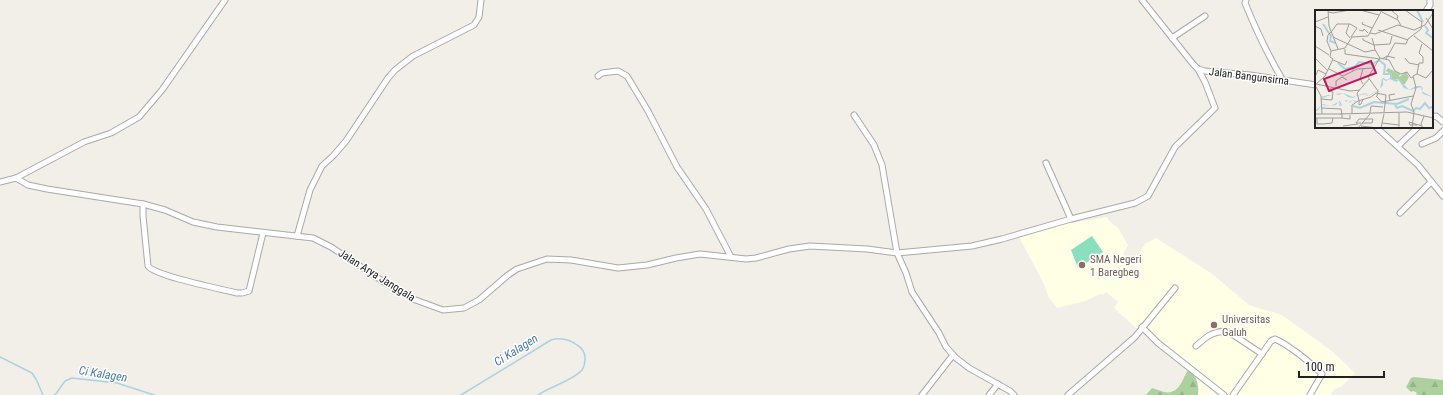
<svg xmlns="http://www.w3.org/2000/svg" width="1443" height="395" viewBox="0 0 1443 395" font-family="'Roboto Condensed',sans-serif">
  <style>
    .education { fill: #ffffe5 }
    .forest { fill: url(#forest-firs) }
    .pitch { fill: #88e0be }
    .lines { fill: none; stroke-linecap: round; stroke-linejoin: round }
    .stream { stroke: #aad3df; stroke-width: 1.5 }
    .street-casing { stroke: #a9a9a9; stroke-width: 7 }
    .street { stroke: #fff; stroke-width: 5 }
    .education-dot { fill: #8d6e63; stroke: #fff; stroke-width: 1.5 }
    .labels { text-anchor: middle; stroke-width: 3; stroke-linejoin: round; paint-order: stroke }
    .street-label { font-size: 11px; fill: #222; stroke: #fff }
    .education-label { font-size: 11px; fill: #785e54; stroke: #fff; text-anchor: start }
    .water-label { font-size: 12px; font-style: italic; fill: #4a7aab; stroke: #fff }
    .inset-river { fill: none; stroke: #aad3df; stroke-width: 2 }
    .inset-road { fill: none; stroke: #9f9d99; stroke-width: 1 }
    .view { fill: #c2185b; fill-opacity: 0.15; stroke: #c2185b; stroke-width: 2 }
    .inset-edge { fill: none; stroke: #222; stroke-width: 2 }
  </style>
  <defs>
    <pattern id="forest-firs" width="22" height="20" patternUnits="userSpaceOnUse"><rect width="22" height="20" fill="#add19e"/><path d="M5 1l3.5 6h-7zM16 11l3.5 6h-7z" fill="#95b388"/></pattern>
  </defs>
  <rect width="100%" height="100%" fill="#f2efe9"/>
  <path class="education" d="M1107,217L1109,221L1118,228L1128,245L1123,254L1133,262L1145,244L1156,238L1211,273L1249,305L1282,315L1333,352L1355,373L1342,386L1335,389L1330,395H1198V393L1193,373L1144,335L1114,308L1118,302L1106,292L1103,295L1100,294L1085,301L1057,308L1048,296L1044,284L1018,235L1065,224Z"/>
  <g class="forest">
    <path d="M1188,370C1197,375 1199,385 1198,395H1146L1152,388C1156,389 1160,391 1164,392C1179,395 1182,380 1188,370Z"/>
    <path d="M1414,377L1443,380V395H1417L1416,392L1413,391L1411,392L1406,387L1411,378Z"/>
  </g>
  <path class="pitch" d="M1092,236L1103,252L1078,268L1071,250Z"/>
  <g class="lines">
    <g class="stream">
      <path d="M0,357L32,373L36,379L43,395"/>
      <path d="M55,395L65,381L72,378L117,383L154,395"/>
      <path d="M461,395L551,340C561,337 569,339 577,345C582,348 585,353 585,358C585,362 584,367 582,370C574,380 549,387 538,395"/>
    </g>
    <g class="street-casing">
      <g id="street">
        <path d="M1142,0L1193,64L1198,69L1205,71L1250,75L1316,85"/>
        <path d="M1246,0L1245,3C1256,30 1268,55 1282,79"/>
        <path d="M1426,11L1430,5V0"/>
        <path d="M1172,38L1205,16"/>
        <path d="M598,76L602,73L618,71L627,76L648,111L677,167L706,209L731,257"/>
        <path d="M854,115L874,145L882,165L897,253L972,246L1002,239L1071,219L1135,203L1148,196L1175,147L1215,108L1205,82L1198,69"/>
        <path d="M1432,117L1436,116L1443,122"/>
        <path d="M1376,127L1418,165L1443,196"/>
        <path d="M1422,144L1436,138L1443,131"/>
        <path d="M1398,146L1418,127"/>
        <path d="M1046,163L1071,219"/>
        <path d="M16,178L28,185L47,189L143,204L165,210L193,222L217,227L313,238L331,247L384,282L413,299L443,310L464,308L479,300L508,275L517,269L547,259L571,260L618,268L647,265L676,258L700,254L746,259L756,258L789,249L810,246L867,249L897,253L906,273L912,292L939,333L946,347L956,358L969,368L1010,391L1014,395"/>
        <path d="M0,182L16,178L84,142L111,133L139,117L162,90L225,0"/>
        <path d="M143,204V216L148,266C155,276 221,289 237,293H242L249,291L263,233"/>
        <path d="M1400,213L1431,182"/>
        <path d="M297,236L310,190L322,166L333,156L346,141L388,78L395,70L413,56L474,25L479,17L481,0"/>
        <path d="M1142,327L1158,343L1224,395"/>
        <path d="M1196,346C1206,337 1215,329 1229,332L1262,354"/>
        <path d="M922,395L953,355"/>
        <path d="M989,395L998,384"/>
        <path d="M1068,395L1135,337L1175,288"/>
        <path d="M1233,395L1271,341L1275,339C1289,345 1311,363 1322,374L1310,395"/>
      </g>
    </g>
    <use href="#street" class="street"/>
  </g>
  <g class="education-dot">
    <circle cx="1082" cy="265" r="4"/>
    <circle cx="1214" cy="325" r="4"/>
  </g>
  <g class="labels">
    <g class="street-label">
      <text transform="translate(1249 76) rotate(7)" y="4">Jalan Bangunsirna</text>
      <text transform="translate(377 275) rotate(32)" y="4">Jalan Arya Janggala</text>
    </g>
    <g class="education-label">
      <text x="1090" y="263">SMA Negeri<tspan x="1090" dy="13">1 Baregbeg</tspan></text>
      <text x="1222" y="323">Universitas<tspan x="1222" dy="13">Galuh</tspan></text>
    </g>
    <g class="water-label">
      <text transform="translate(516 350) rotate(-32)" y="4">Ci Kalagen</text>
      <text transform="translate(103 374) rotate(9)" y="4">Ci Kalagen</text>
    </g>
  </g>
  <g transform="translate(1315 10)">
    <rect width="118" height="118" fill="#f2efe9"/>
    <path d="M73,58L85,64L84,67L91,62L94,67L90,74L87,75L83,69H77V65L71,61Z" fill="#add19e"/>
    <path d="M68,68L72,70L75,68L85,70L94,80L101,76H106L108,78L106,81L118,87L108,84L106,80L107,77L94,80L89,78L84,70L81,72L75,69L71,71L68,69V75L64,80L54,86H52L51,84L41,86V91L40,92L37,90L35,93L32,90L31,92H30L25,90V91L27,95L26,96H25L23,92L21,95L16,96L7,95L3,100L2,101H0L8,94L16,96L23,92L26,95L24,92L25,90L30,92L31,90L34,92L37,90L41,91V86L38,88L33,87L29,84L28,83L24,85L20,84L17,86H13L8,88L6,87L13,85L17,86L20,84L28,83L38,87L40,86L51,83L53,86L65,79L67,69Z" fill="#aad3df"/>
    <path class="inset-river" d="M102,0L108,12M8,14L16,26L15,31L20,33M110,16L113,20L111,23L118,28M23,53L30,59L38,57V59L44,52L58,54L64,50L70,55L69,64H76V69M80,95L82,98L87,96L98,101L101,98L105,99L110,93L114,98L118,97M38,96L45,98L59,92L82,94L94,89"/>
    <path class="inset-road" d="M13,0L14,16L23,39M45,0L64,5M76,0L83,6L82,9M13,2L18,3L35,0M67,2L83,10L86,16M111,8L118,19M0,12L13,7M48,12L47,14L57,18M34,14L31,23L35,28M0,16L6,19L8,26M44,20L48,21L49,19L53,23M63,20L93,30M17,21L22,14H35L42,18L36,27M55,23L60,24L83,15L99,20L110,15L118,3M99,26L118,41M18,27L50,42L60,40L65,48L53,67L63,81L62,86M48,28V30L59,35L57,28M0,36L14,45M30,39V44L65,49M60,40L59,35L75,34L77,26M16,41L12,31L13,25L17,21M0,48L12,60M65,48L74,50L80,61L86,64L92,62L96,68L98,67M90,48L94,53L104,55M67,49L72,46L80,48M71,49L80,33L91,34L93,29L106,19L107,12L90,0M18,50L30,55L32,51M14,59L28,66L42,59L57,58M48,59L45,69L48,74M102,64L104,53H108V47L104,43L107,34M1,65L3,60L11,64M1,74L35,81L45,80M0,75L10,66L18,49L15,47L16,41L30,38L37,27L53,26L67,0M0,75L6,86L7,104M21,76V71L27,67L32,70M61,86L67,92L98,86M6,89L17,90L18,82L14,81L17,77M44,90L42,83L54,69M44,90V95L46,94L48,89M75,91L74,85L80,84M7,98L26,99L27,104M69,102L71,85M55,103L56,96L68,97M84,103V118M0,104H27M25,104L92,102L118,108M37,104V95L43,91L56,87L61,83L71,85M0,108H27V104M2,108V114H8L17,113L18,108M27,108L35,109V105M46,113H41L44,109H58L57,113H47M67,113L84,115M102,115H95L94,112L107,116M28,116L43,114M46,116L63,118M43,118L55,104M66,118L69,104M97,118L99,102L96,94L101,78L98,66L102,64L111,68L118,60M108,118L106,114L109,106"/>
    <path class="view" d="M56,51L61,63L14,81L9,69Z"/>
    <rect width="118" height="118" class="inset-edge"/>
  </g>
  <path d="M1299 371v6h85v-6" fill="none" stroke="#222222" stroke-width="2"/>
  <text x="1305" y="371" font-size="12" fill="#222222" stroke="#ffffff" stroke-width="3" paint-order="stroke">100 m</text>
</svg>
